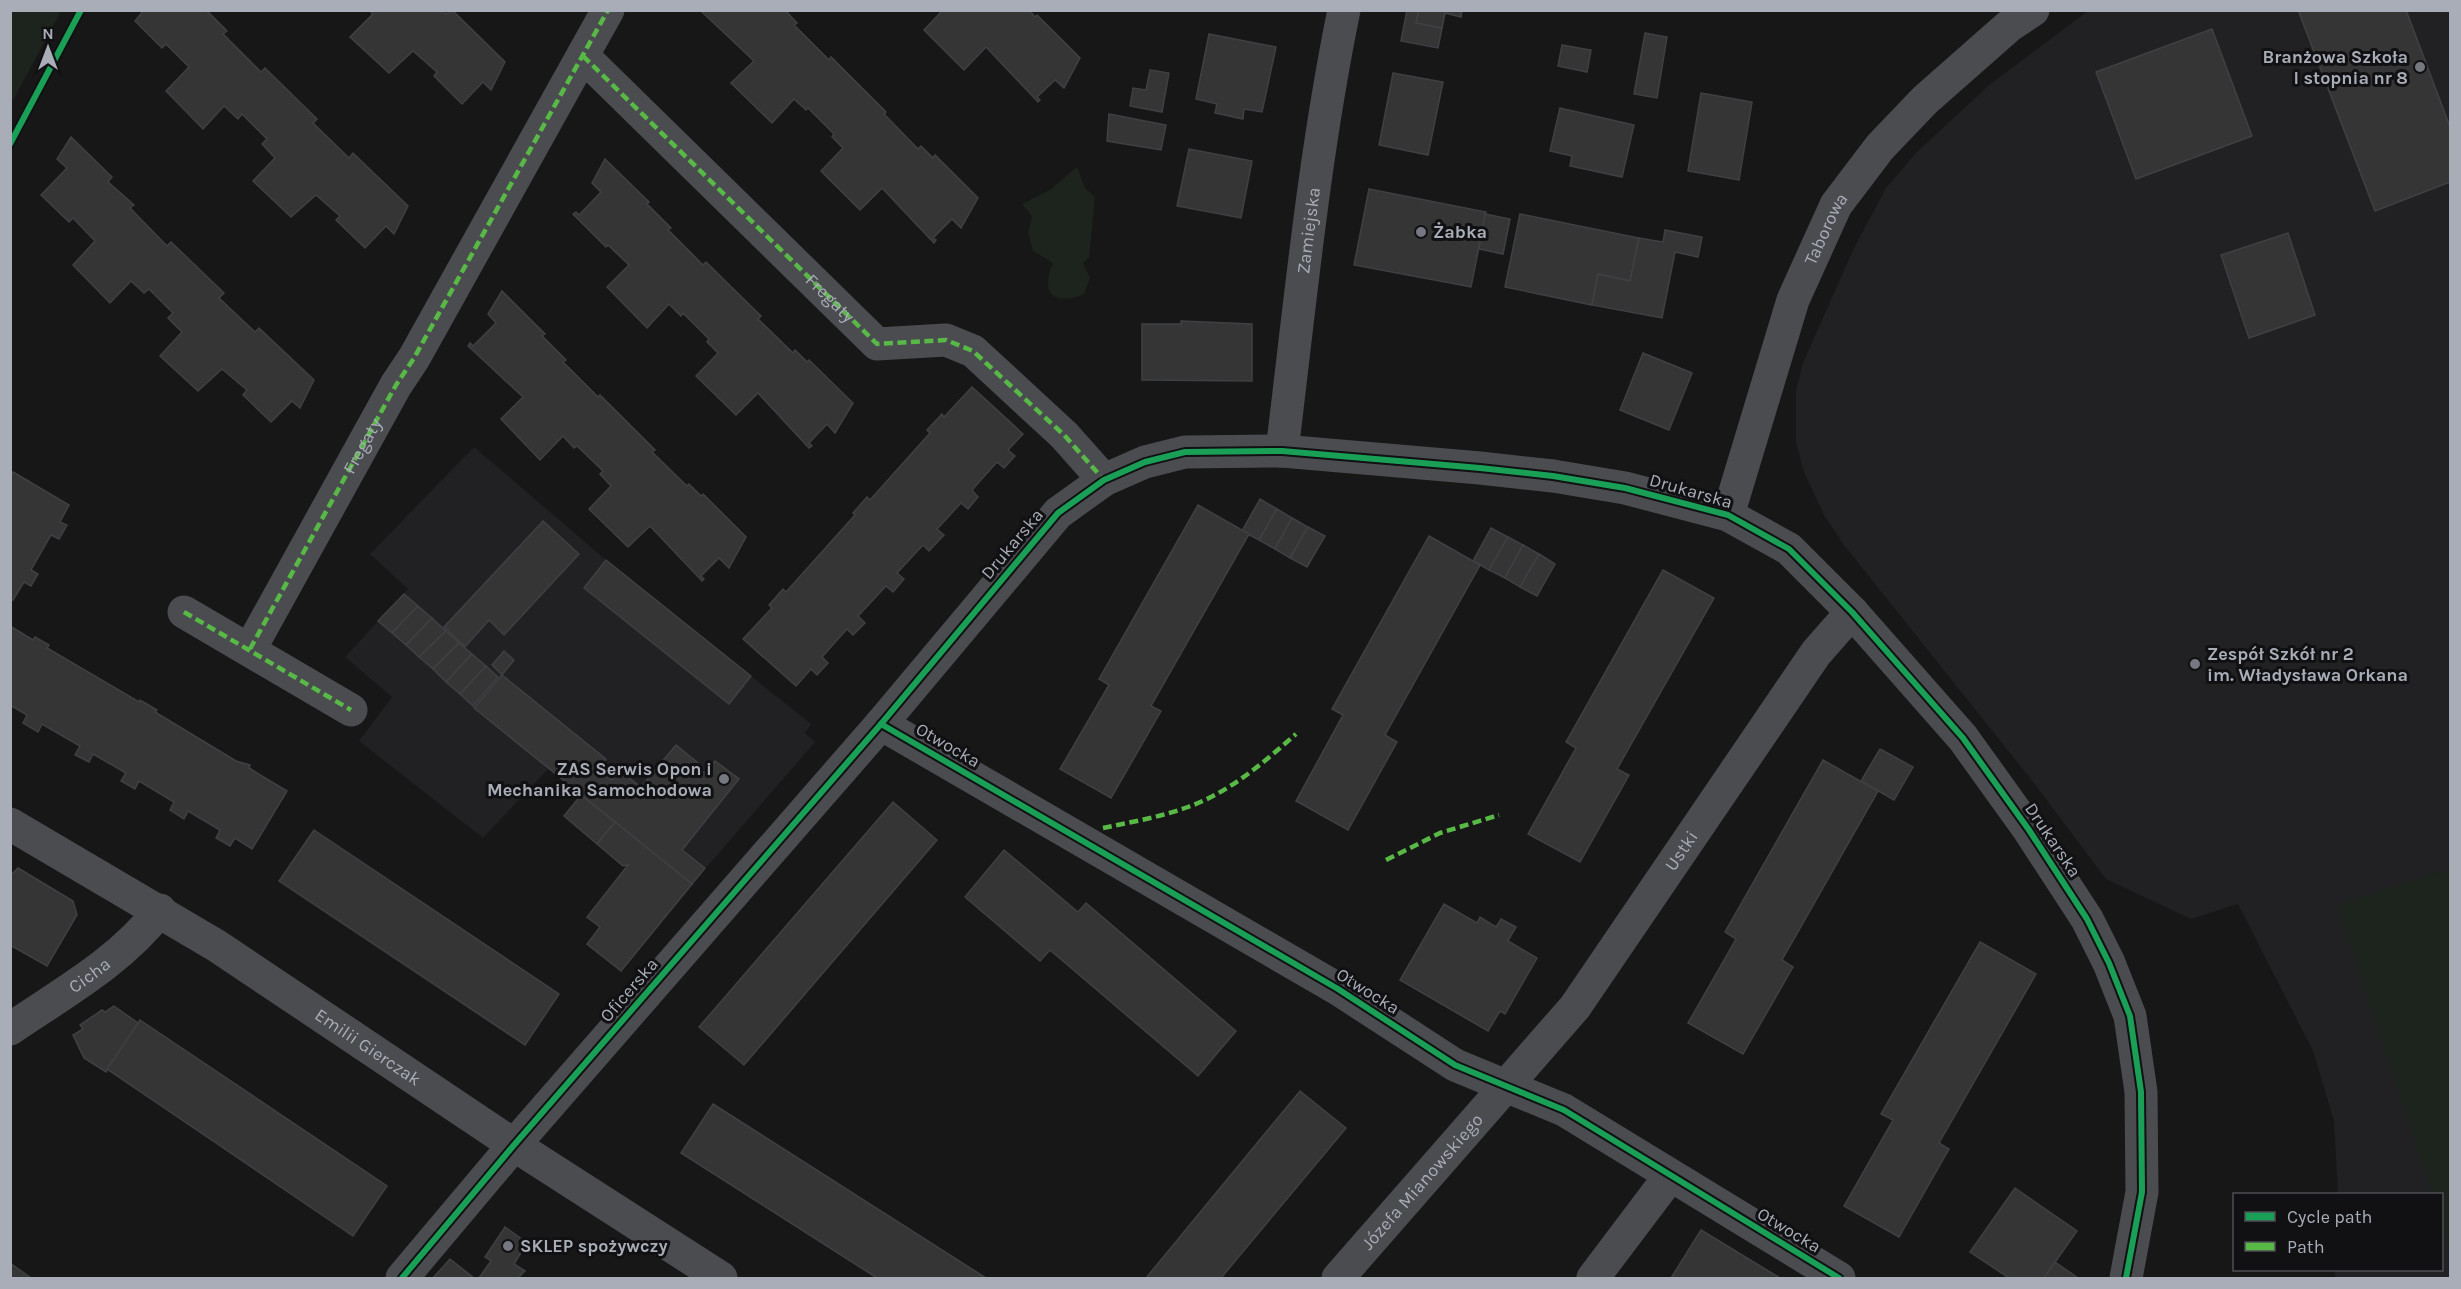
<svg xmlns="http://www.w3.org/2000/svg" width="2461" height="1289" viewBox="0 0 2461 1289" font-family="Karla,sans-serif">
  <style>
    .built { fill: #212123 }
    .green { fill: #1d241e }
    .building { fill: #353536; stroke: #3f4043; stroke-width: 1.5 }
    .lines { fill: none; stroke-linecap: round; stroke-linejoin: round }
    .minor { stroke: #4b4c50; stroke-width: 33 }
    .tertiary { stroke: #4b4c50; stroke-width: 33 }
    .quiet { stroke: #58b947; stroke-width: 4.5; stroke-dasharray: 9 4.5; stroke-linecap: butt }
    .cycleway-casing { stroke: #111113; stroke-width: 10 }
    .cycleway { stroke: #1a9f57; stroke-width: 6 }
    .poi-dot { fill: #757880; stroke: #111113; stroke-width: 2 }
    .labels { text-anchor: middle; stroke-width: 6; stroke-linejoin: round; paint-order: stroke }
    .poi-label { font-size: 18px; font-weight: bold; fill: #a8adb8; stroke: #111113; text-anchor: start }
    .street-label { font-size: 18px; fill: #a8adb8; stroke: #111113 }
  </style>
  <rect width="100%" height="100%" fill="#171717"/>
  <g class="built">
    <path d="M2088,11H2450V1278H2335V1270H2442V1194H2338L2334,1121L2313,1051L2238,904L2191,919L2106,879L2033,782L1844,545L1824,515L1804,472L1796,442V391L1803,363L1854,248L1886,188L1916,153L1988,86Z"/>
    <path d="M474,447L606,560L811,724L805,733L815,742L692,884L548,769L483,838L359,741L392,697L345,657L408,589L370,554Z"/>
  </g>
  <g class="green">
    <path d="M11,10L61,11L11,104L10,11Z"/>
    <path d="M1077,167L1085,188L1095,197L1089,257L1083,263L1090,278L1084,294C1053,307 1040,293 1053,263L1033,251L1028,233L1032,216L1022,204L1050,190Z"/>
    <path d="M2450,868V1252L2442,1224V1194H2432L2337,905Z"/>
  </g>
  <g class="building">
    <path d="M144,10H206L227,31L223,34L261,72L265,68L317,119L313,123L349,158L353,153L408,206L394,234L386,226L365,248L336,220L340,216L316,195L291,217L253,181L275,158L262,144L267,139L242,114L238,119L224,106L203,129L166,91L189,67L166,44L162,48L135,21Z"/>
    <path d="M369,10H442L446,14L452,10L505,62L491,90L483,82L462,104L434,76L437,72L413,51L389,73L350,37L373,14Z"/>
    <path d="M700,10H785L797,23L794,25L829,60L831,57L886,112L884,114L918,149L921,146L933,158L935,155L978,198L961,228L952,219L933,238L936,240L934,243L882,188L860,210L821,171L843,148L832,137L834,134L808,108L806,110L794,99L772,123L731,83L754,61Z"/>
    <path d="M943,10H1029L1035,17L1037,15L1080,58L1064,88L1055,80L1037,97L1040,100L1038,102L986,47L964,70L924,30Z"/>
    <path d="M1407,10H1419L1416,23L1442,28L1438,48L1401,41Z"/>
    <path d="M1419,10H1462L1461,17L1445,13L1442,28L1416,23Z"/>
    <path d="M2298,10H2406L2450,127V182L2375,211Z"/>
    <path d="M2212,29L2252,136L2136,179L2096,72Z"/>
    <path d="M1645,33L1667,37L1657,98L1634,94Z"/>
    <path d="M1209,34L1276,47L1262,112L1244,109L1243,119L1215,113L1217,104L1196,99Z"/>
    <path d="M1562,45L1591,50L1587,72L1558,66Z"/>
    <path d="M1150,70L1169,73L1162,112L1130,106L1133,88L1146,90Z"/>
    <path d="M1393,73L1443,82L1428,155L1379,145Z"/>
    <path d="M1701,93L1752,102L1739,180L1688,171Z"/>
    <path d="M1560,108L1634,125L1622,177L1570,166L1572,156L1550,151Z"/>
    <path d="M1109,114L1166,125L1161,150L1107,141Z"/>
    <path d="M71,137L112,177L108,182L134,205L130,208L167,246L171,242L224,293L219,298L255,332L259,328L314,380L300,408L292,401L271,422L243,395L247,390L222,369L198,391L160,356L182,332L168,318L173,313L149,289L144,293L131,281L110,303L73,265L95,241L73,218L69,222L41,195L67,168L57,159Z"/>
    <path d="M1189,149L1252,161L1241,218L1177,206Z"/>
    <path d="M605,159L649,202L647,204L671,228L668,230L703,265L706,262L761,316L758,319L793,353L795,350L807,362L809,360L853,403L835,433L827,424L809,443L812,446L809,448L758,393L736,415L696,376L718,353L707,342L709,339L683,313L681,316L669,304L647,328L607,287L629,265L608,245L606,247L573,214L576,212L579,215L601,192L592,183Z"/>
    <path d="M1369,189L1486,212L1471,287L1354,265Z"/>
    <path d="M1485,214L1510,219L1503,254L1479,249Z"/>
    <path d="M1520,214L1639,238L1630,281L1598,274L1592,305L1505,287Z"/>
    <path d="M1665,230L1702,237L1698,257L1675,252L1662,318L1592,305L1598,274L1630,281L1639,238L1663,242Z"/>
    <path d="M2288,233L2315,315L2249,338L2221,255Z"/>
    <path d="M502,291L545,334L542,336L566,360L563,362L598,397L600,395L655,450L652,452L687,486L689,484L701,496L703,494L746,537L729,568L719,558L701,576L704,579L702,581L650,526L628,547L589,509L611,486L600,474L603,471L577,446L574,448L563,436L540,460L501,419L523,397L468,346L470,343L473,346L496,323L488,314Z"/>
    <path d="M1181,321L1252,324V381L1142,380V324H1181Z"/>
    <path d="M1643,353L1692,373L1669,430L1620,410Z"/>
    <path d="M972,387L1023,434L1008,450L1015,456L1004,468L997,462L972,490L978,497L968,509L961,503L937,529L944,535L929,551L923,545L897,573L904,579L893,592L886,586L858,616L865,623L853,635L847,629L822,657L828,663L817,675L811,669L796,686L743,639L772,608L769,605L783,589L786,592L855,515L853,513L867,497L870,500L930,433L927,430L942,414L944,417Z"/>
    <path d="M13,472L69,505L60,522L67,525L59,539L51,535L31,570L38,574L31,586L24,582L13,600L10,599V477Z"/>
    <path d="M1260,499L1277,509L1259,540L1242,531Z"/>
    <path d="M1198,505L1249,534L1151,706L1161,711L1111,798L1060,769L1109,685L1099,679Z"/>
    <path d="M1277,509L1292,518L1275,549L1259,540Z"/>
    <path d="M1292,518L1308,527L1290,558L1275,549Z"/>
    <path d="M543,521L579,554L504,635L489,620L465,647L444,627Z"/>
    <path d="M1308,527L1325,536L1307,567L1290,558Z"/>
    <path d="M1491,528L1508,537L1489,570L1473,561Z"/>
    <path d="M1429,536L1480,565L1385,735L1397,742L1348,830L1296,801L1343,715L1332,709Z"/>
    <path d="M1508,537L1523,545L1505,578L1489,570Z"/>
    <path d="M1523,545L1539,554L1520,587L1505,578Z"/>
    <path d="M1539,554L1555,564L1537,596L1520,587Z"/>
    <path d="M606,560L751,676L729,704L584,588Z"/>
    <path d="M1663,570L1714,598L1617,769L1629,775L1580,862L1528,834L1576,748L1566,742Z"/>
    <path d="M404,594L418,606L392,633L378,621Z"/>
    <path d="M418,606L432,618L406,645L392,633Z"/>
    <path d="M432,618L446,631L419,657L406,645Z"/>
    <path d="M10,626L33,640L35,637L49,645L47,648L139,702L140,700L157,710L155,712L236,761L250,765L249,768L287,791L252,849L235,838L230,846L216,838L220,830L188,811L184,819L170,810L174,802L139,781L135,789L121,781L126,773L93,754L89,762L75,755L80,746L42,724L38,732L23,723L27,715L10,705Z"/>
    <path d="M446,631L459,643L433,669L419,657Z"/>
    <path d="M459,643L472,654L446,682L433,669Z"/>
    <path d="M504,651L514,660L502,675L492,665Z"/>
    <path d="M472,654L486,666L460,694L446,682Z"/>
    <path d="M486,666L498,677L473,706L460,694Z"/>
    <path d="M502,675L606,759L597,769L611,780L619,770L641,787L676,745L698,763L696,766L705,773L715,761L739,779L682,850L705,868L692,884L474,708Z"/>
    <path d="M1880,749L1913,767L1894,800L1861,781Z"/>
    <path d="M1823,760L1878,791L1782,960L1793,967L1743,1054L1688,1023L1736,939L1725,932Z"/>
    <path d="M581,795L615,822L597,844L564,816Z"/>
    <path d="M893,802L937,840L744,1065L699,1027Z"/>
    <path d="M615,822L692,884L621,971L587,944L600,927L587,917L628,865L623,866L597,844Z"/>
    <path d="M314,830L559,994L525,1045L279,881Z"/>
    <path d="M1004,850L1078,912L1086,903L1236,1031L1198,1076L1050,950L1040,961L965,897Z"/>
    <path d="M18,868L73,901L77,915L47,966L10,945V876Z"/>
    <path d="M1444,904L1477,923L1480,917L1496,927L1501,919L1516,927L1508,941L1537,958L1505,1014L1500,1011L1488,1031L1400,980Z"/>
    <path d="M1980,942L2036,974L1939,1143L1949,1149L1899,1237L1844,1206L1893,1120L1881,1114Z"/>
    <path d="M114,1006L138,1023L106,1072L84,1058L73,1035L83,1029L80,1025L102,1010L105,1012Z"/>
    <path d="M140,1020L387,1186L353,1236L107,1069Z"/>
    <path d="M1300,1091L1346,1128L1221,1278H1146Z"/>
    <path d="M713,1104L986,1278H877L681,1153Z"/>
    <path d="M2015,1188L2077,1231L2044,1278H2009L1970,1252Z"/>
    <path d="M505,1227L527,1243L514,1264L525,1271L518,1278H479L491,1261L485,1257Z"/>
    <path d="M1701,1230L1780,1278H1671Z"/>
    <path d="M450,1259L474,1278H433Z"/>
    <path d="M2055,1262L2078,1278H2044Z"/>
    <path d="M10,1263L31,1278H10Z"/>
  </g>
  <g class="lines">
    <g class="minor">
      <path id="s1" d="M583,56L877,344L946,340L973,351L1064,435L1104,480"/>
      <path id="s2" d="M1282,451C1300,304 1314,156 1344,10"/>
      <path id="s3" d="M1728,515L1793,300L1836,205L1880,147L1925,100L2009,26L2033,10"/>
      <path d="M184,612L351,710"/>
      <path id="s4" d="M250,649L396,385L414,358L608,10"/>
      <path d="M881,724L1338,989L1455,1065L1564,1110L1839,1278"/>
      <path id="s5" d="M10,1029C63,993 121,961 160,910"/>
      <path d="M402,1278L514,1145L881,724L1058,513L1104,480L1145,462L1185,452L1282,451L1480,468L1553,476L1625,488L1728,515L1789,549L1852,612L1963,738L2029,830L2087,919L2109,963L2130,1016L2141,1092L2142,1192L2126,1278"/>
      <path id="s6" d="M1338,1278L1575,1007L1816,653L1852,612"/>
      <path d="M1593,1278L1670,1176"/>
    </g>
    <path class="tertiary" id="s7" d="M10,824L217,946L514,1145L721,1278"/>
    <g class="quiet">
      <path d="M583,56L877,344L946,340L973,351L1064,435L1104,480"/>
      <path d="M184,612L351,710"/>
      <path d="M250,649L396,385L414,358L608,10"/>
      <path d="M1103,828C1131,822 1161,817 1188,807C1230,792 1263,763 1296,734"/>
      <path d="M1386,860L1440,833L1499,815"/>
    </g>
    <g class="cycleway-casing">
      <g id="cycleway">
        <path d="M10,144L81,10"/>
        <path d="M881,724L1338,989L1455,1065L1564,1110L1839,1278"/>
        <path d="M402,1278L514,1145L881,724L1058,513L1104,480L1145,462L1185,452L1282,451L1480,468L1553,476L1625,488L1728,515L1789,549L1852,612L1963,738L2029,830L2087,919L2109,963L2130,1016L2141,1092L2142,1192L2126,1278"/>
      </g>
    </g>
    <use href="#cycleway" class="cycleway"/>
  </g>
  <g class="poi-dot">
    <circle cx="2420" cy="67" r="6"/>
    <circle cx="1421" cy="232" r="6"/>
    <circle cx="2195" cy="664" r="6"/>
    <circle cx="724" cy="779" r="6"/>
    <circle cx="508" cy="1246" r="6"/>
  </g>
  <g class="labels">
    <g class="poi-label">
      <text x="2408" y="63" text-anchor="end">Branżowa Szkoła<tspan x="2408" dy="21">I stopnia nr 8</tspan></text>
      <text x="1433" y="238">Żabka</text>
      <text x="2207" y="660">Zespół Szkół nr 2<tspan x="2207" dy="21">im. Władysława Orkana</tspan></text>
      <text x="712" y="775" text-anchor="end">ZAS Serwis Opon i<tspan x="712" dy="21">Mechanika Samochodowa</tspan></text>
      <text x="520" y="1252">SKLEP spożywczy</text>
    </g>
    <g class="street-label">
      <text dy="6" stroke="none"><textPath href="#s2" startOffset="222">Zamiejska</textPath></text>
      <text dy="6" stroke="none"><textPath href="#s3" startOffset="303">Taborowa</textPath></text>
      <text dy="6" stroke="none"><textPath href="#s1" startOffset="346">Fregaty</textPath></text>
      <text dy="6" stroke="none"><textPath href="#s4" startOffset="232">Fregaty</textPath></text>
      <text transform="translate(1691 491) rotate(16)" y="6">Drukarska</text>
      <text transform="translate(1012 544) rotate(-50)" y="6">Drukarska</text>
      <text transform="translate(948 745) rotate(30)" y="6">Otwocka</text>
      <text transform="translate(2053 840) rotate(56)" y="6">Drukarska</text>
      <text dy="6" stroke="none"><textPath href="#s6" startOffset="549">Ustki</textPath></text>
      <text dy="6" stroke="none"><textPath href="#s5" startOffset="96">Cicha</textPath></text>
      <text transform="translate(629 990) rotate(-49)" y="6">Oficerska</text>
      <text transform="translate(1368 991) rotate(32)" y="6">Otwocka</text>
      <text dy="6" stroke="none"><textPath href="#s7" startOffset="422">Emilii Gierczak</textPath></text>
      <text dy="6" stroke="none"><textPath href="#s6" startOffset="128">Józefa Mianowskiego</textPath></text>
      <text transform="translate(1789 1230) rotate(31)" y="6">Otwocka</text>
    </g>
  </g>
  <rect width="2461" height="1289" fill="none" stroke="#a8adb8" stroke-width="24"/>
  <rect x="2233" y="1193" width="210" height="78" fill="#111113" stroke="#4d4f55" stroke-width="1.5"/>
  <rect x="2245" y="1212" width="30" height="9" fill="#1a9f57" stroke="#4d4f55" stroke-width="1.5"/>
  <text x="2287" y="1223" font-size="18" fill="#a8adb8">Cycle path</text>
  <rect x="2245" y="1242" width="30" height="9" fill="#58b947" stroke="#4d4f55" stroke-width="1.5"/>
  <text x="2287" y="1253" font-size="18" fill="#a8adb8">Path</text>
  <g transform="translate(48 48)" stroke="#111113" stroke-width="4.5" paint-order="stroke">
  <path d="M0-4.5L10 22L0 15L-10 22Z" fill="#a8adb8"/>
  <text y="-9" font-size="16" font-weight="bold" text-anchor="middle" fill="#a8adb8">N</text>
  </g>
</svg>
